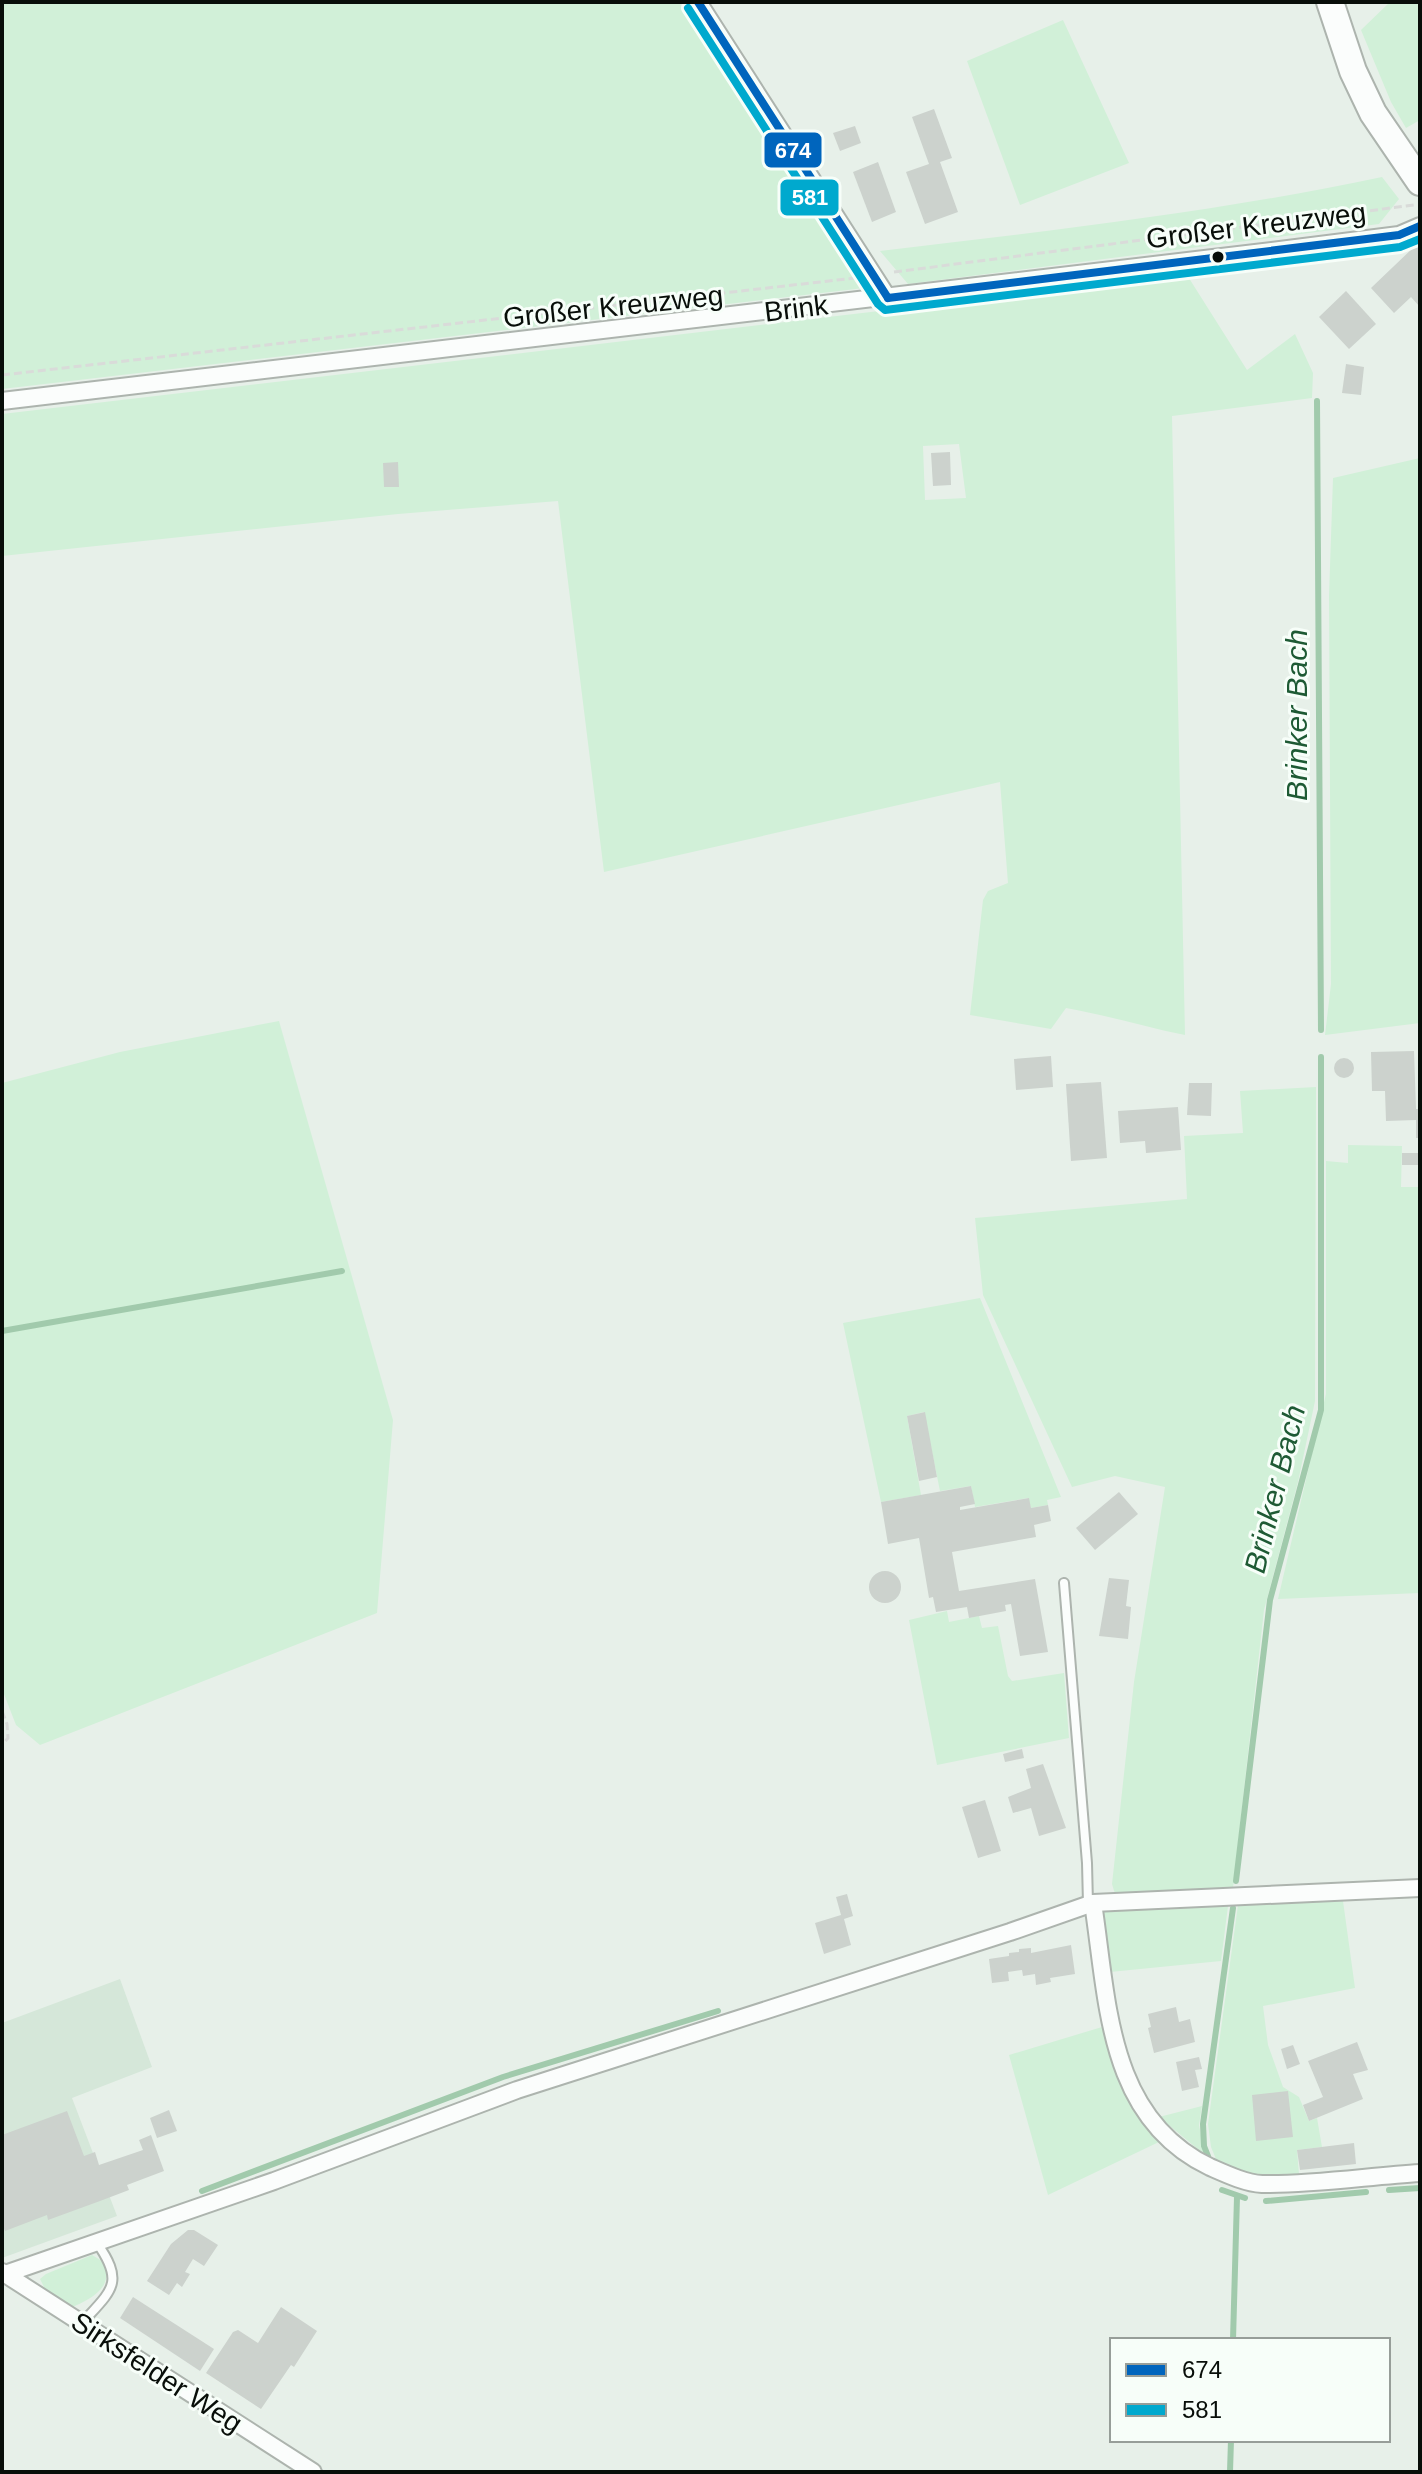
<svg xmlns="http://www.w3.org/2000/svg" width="1422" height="2474" viewBox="0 0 1422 2474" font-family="Helvetica,sans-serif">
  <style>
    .built { fill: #d5e7d9 }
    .green { fill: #d1f0d8; fill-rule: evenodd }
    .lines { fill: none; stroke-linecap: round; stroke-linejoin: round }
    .stream { stroke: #a1caac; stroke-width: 6 }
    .building { fill: #ccd2cd }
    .lane-casing { stroke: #adb4ae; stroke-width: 12 }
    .street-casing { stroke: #adb4ae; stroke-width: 20 }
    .primary-casing { stroke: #adb4ae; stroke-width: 30 }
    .path { stroke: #d9dbd9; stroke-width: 3; stroke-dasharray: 8 4; stroke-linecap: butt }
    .lane { stroke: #fbfdfc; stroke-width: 8 }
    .street { stroke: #fbfdfc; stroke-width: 16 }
    .primary { stroke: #fbfdfc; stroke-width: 26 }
    .bus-1-casing { stroke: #f7fef9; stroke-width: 14 }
    .bus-2-casing { stroke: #f7fef9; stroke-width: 14 }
    .bus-1 { stroke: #0065bd; stroke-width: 8 }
    .bus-2 { stroke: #00a9ce; stroke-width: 8 }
    .bus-dot { fill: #080e09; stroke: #f7fef9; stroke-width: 3 }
    .labels { text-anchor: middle; stroke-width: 6; stroke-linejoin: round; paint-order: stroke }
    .street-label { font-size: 28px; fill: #080e09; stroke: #f7fef9 }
    .water-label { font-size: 30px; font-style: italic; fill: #1e5a34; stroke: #f7fef9 }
    .line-badge { stroke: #f7fef9; stroke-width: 3 }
    .badge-label { font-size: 22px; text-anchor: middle; font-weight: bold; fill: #fff }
  </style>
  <rect width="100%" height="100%" fill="#e7f0e9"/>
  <path class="built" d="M120,1979L152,2067L72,2098L117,2216L2,2258V2023Z"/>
  <g class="green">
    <path d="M2,2H679L864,288L2,389Z"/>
    <path d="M1390,2H1420V120L1406,128L1391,102L1361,30Z"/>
    <path d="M1063,20L1129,163L1020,205L967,61Z"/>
    <path d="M1382,177L1399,199L1379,224L908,284L880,251C1048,231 1217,212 1382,177Z"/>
    <path d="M1187,275L1247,370L1295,334L1313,373L1312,398L1172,416L1185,1035C1145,1027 1106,1015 1066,1008L1051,1029L970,1015L983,900L988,891L1008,883L1000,782L604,872L558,501L398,514L2,556V414ZM959,444L966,498L925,500L923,446Z"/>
    <path d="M1420,458V1023L1325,1035L1331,984L1329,596L1333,478Z"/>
    <path d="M279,1021L393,1420L377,1613L40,1745L16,1725L2,1689V1083L120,1052Z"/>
    <path d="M1316,1087L1315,1401L1298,1482L1264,1610L1233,1888L1115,1894L1112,1884L1134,1682L1165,1487L1115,1476L1072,1487L983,1295L975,1218L1187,1199L1184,1136L1243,1133L1240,1091Z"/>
    <path d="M1348,1145L1402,1146L1401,1187H1420V1593L1278,1599L1326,1394V1161L1348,1163Z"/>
    <path d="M980,1298L1061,1497L1047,1500L1048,1505L1031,1508L1028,1498L975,1507L971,1486L940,1491L924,1412L907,1416L921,1495L881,1502L843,1323Z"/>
    <path d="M947,1611L949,1622L979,1616L982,1628L998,1626L1008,1676L1012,1681L1064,1673L1069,1738L937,1765L909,1620Z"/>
    <path d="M1343,1901L1355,1988L1263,2006L1268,2045L1283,2087L1299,2097L1309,2121L1317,2118L1322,2147L1297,2150L1299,2174C1267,2181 1248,2174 1218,2164L1211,2147L1208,2124L1238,1905Z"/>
    <path d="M1228,1906L1221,1961L1110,1972L1101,1911Z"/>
    <path d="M1102,2027C1114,2069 1125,2112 1161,2141L1048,2195L1009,2055Z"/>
    <path d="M1202,2106L1199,2125L1205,2155L1159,2117Z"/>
    <path d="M92,2255L102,2261C117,2286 90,2300 70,2308L45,2289L40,2279L46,2274Z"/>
  </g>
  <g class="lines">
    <g class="stream">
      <path d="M1317,401L1321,1030"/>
      <path d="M2,1331L342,1271"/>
      <path d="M1236,1881L1270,1600L1321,1410V1057"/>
      <path d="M1208,2156L1204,2146L1203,2124L1233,1908"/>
      <path d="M1222,2190L1245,2198"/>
      <path d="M1389,2190L1420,2188"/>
      <path d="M202,2191L503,2077L718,2011"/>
      <path d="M1266,2201L1366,2192"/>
      <path d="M1233,2340L1237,2197"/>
      <path d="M1230,2472L1231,2440"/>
    </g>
  </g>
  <g class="building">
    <path d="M934,109L952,158L940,162L958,212L925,224L906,172L929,164L912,117Z"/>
    <path d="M855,126L861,143L840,151L833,133Z"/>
    <path d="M878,162L896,212L872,222L853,172Z"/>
    <path d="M1416,245L1420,249V307L1411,297L1394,313L1371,288Z"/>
    <path d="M1346,291L1376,324L1349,349L1319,317Z"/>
    <path d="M1346,364L1364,367L1361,395L1342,393Z"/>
    <path d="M950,452L951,485L933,486L931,453Z"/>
    <path d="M398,462L399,487H384L383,463Z"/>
    <path d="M1414,1051L1416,1109H1420V1138H1416V1120L1386,1121L1385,1091H1372L1371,1052Z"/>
    <path d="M1051,1056L1053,1087L1016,1090L1014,1059Z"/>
    <circle cx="1344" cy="1068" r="10"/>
    <path d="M1101,1082L1107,1158L1071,1161L1066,1084Z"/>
    <path d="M1189,1083H1212L1211,1116L1187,1115Z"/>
    <path d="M1178,1107L1181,1150L1146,1153L1145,1141L1120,1143L1118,1111Z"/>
    <rect x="1402" y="1153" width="18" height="12"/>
    <path d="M925,1412L937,1477L919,1481L907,1416Z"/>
    <path d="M971,1486L975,1504L960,1507V1510L1029,1498L1031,1508L1048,1505L1051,1521L1034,1525L1036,1537L952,1552L959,1591L1035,1579L1048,1652L1020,1656L1011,1604L1005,1605L1006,1611L969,1618L967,1607L936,1612L933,1597L929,1598L919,1538L888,1544L881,1502Z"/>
    <path d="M1119,1492L1138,1514L1095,1550L1076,1528Z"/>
    <circle cx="885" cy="1587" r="16"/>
    <path d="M1109,1578L1129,1580L1126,1606L1131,1607L1128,1639L1099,1636Z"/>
    <path d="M1022,1749L1024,1758L1005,1762L1003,1754Z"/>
    <path d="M1043,1764L1066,1828L1039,1836L1031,1808L1013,1813L1008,1797L1031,1788L1026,1769Z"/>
    <path d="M985,1800L1001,1851L978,1858L962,1807Z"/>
    <path d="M847,1894L853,1916L844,1919L851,1945L824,1954L815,1923L841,1915L836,1897Z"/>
    <path d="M1071,1945L1075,1974L1050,1978L1051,1982L1036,1985L1035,1974L1023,1976L1022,1970L1008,1972L1009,1981L992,1983L989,1959L1009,1956V1953L1019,1952V1949L1031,1948V1953Z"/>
    <path d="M1176,2007L1179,2022L1190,2019L1195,2042L1154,2053L1148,2028L1151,2027L1148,2014Z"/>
    <path d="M1357,2042L1368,2070L1353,2074L1363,2099L1309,2121L1303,2105L1323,2097L1308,2061Z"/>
    <path d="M1293,2045L1300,2064L1287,2069L1281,2049Z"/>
    <path d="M1199,2057L1202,2069L1195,2070L1199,2087L1182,2091L1176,2062Z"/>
    <path d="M1288,2091L1293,2137L1256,2141L1252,2095Z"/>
    <path d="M169,2110L177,2131L157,2138L150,2118Z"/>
    <path d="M67,2111L84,2156L95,2152L99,2165L143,2150L139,2140L151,2135L164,2171L127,2185L129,2190L100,2201L48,2220L47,2215L5,2231L2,2224V2135Z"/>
    <path d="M1354,2143L1356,2164L1300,2170L1297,2150Z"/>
    <path d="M188,2230H194L218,2245L204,2266L193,2259L185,2272L190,2274L182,2287L177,2283L169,2295L147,2281L171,2244Z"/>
    <path d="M133,2297L214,2349L200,2371L120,2318Z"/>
    <path d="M281,2307L317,2331L294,2367L291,2365L261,2409L206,2373L233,2332L238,2330L258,2343Z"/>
  </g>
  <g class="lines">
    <g class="lane-casing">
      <g id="lane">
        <path d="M1064,1583L1087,1863L1088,1904"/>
        <path d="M82,2323C112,2290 125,2283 97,2243"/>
      </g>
    </g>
    <g class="street-casing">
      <g id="street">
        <path d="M698,2L888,298"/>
        <path d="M2,401L1272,251L1399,235L1420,226"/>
        <path d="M1093,1903C1108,2001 1107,2118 1210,2167C1226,2174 1245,2183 1262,2184C1311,2185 1370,2176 1420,2173"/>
        <path d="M2,2272L313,2472"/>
        <path d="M5,2274L274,2181L517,2090L1010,1932L1093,1903L1420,1888"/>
      </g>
    </g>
    <g class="primary-casing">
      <path id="primary" d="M1330,2L1353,71L1373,113L1420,182"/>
    </g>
    <g class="path">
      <path d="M894,272L1414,205"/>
      <path d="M2,375L855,278"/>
      <path d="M2,1711L7,1724L8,1738L2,1745"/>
    </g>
    <use href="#lane" class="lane"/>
    <use href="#street" class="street"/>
    <use href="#primary" class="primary"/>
    <g class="bus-1-casing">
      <g id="bus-1">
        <path d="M698,2L888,298"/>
        <path d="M888,298L1399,235L1420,226"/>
      </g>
    </g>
    <g class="bus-2-casing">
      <path id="bus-2" d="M688,8L878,304L885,310L1400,247L1420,239"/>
    </g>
    <use href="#bus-1" class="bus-1"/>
    <use href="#bus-2" class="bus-2"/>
  </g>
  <circle class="bus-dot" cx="1218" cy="257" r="7"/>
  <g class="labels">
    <g class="street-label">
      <text transform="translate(1256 225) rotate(-7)" y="10">Großer Kreuzweg</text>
      <text transform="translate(613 306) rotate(-6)" y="10">Großer Kreuzweg</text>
      <text transform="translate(796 308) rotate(-7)" y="10">Brink</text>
      <text transform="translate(157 2372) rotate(33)" y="10">Sirksfelder Weg</text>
    </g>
    <g class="water-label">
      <text transform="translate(1297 715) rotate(-90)" y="10">Brinker Bach</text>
      <text transform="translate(1275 1489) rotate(-76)" y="10">Brinker Bach</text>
    </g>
  </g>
  <g class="line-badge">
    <rect x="763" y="131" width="60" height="38" rx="8" fill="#0065bd"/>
    <rect x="779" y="178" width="61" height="39" rx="8" fill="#00a9ce"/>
  </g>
  <g class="badge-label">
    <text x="793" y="158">674</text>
    <text x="810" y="205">581</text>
  </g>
  <rect width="1422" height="2474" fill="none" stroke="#080e09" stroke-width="8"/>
  <rect x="1110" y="2338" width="280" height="104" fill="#f7fef9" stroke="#979e99" stroke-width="2"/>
  <rect x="1126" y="2364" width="40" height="12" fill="#0065bd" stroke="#979e99" stroke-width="2"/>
  <text x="1182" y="2378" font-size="24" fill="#080e09">674</text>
  <rect x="1126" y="2404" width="40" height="12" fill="#00a9ce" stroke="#979e99" stroke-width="2"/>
  <text x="1182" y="2418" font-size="24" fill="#080e09">581</text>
</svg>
